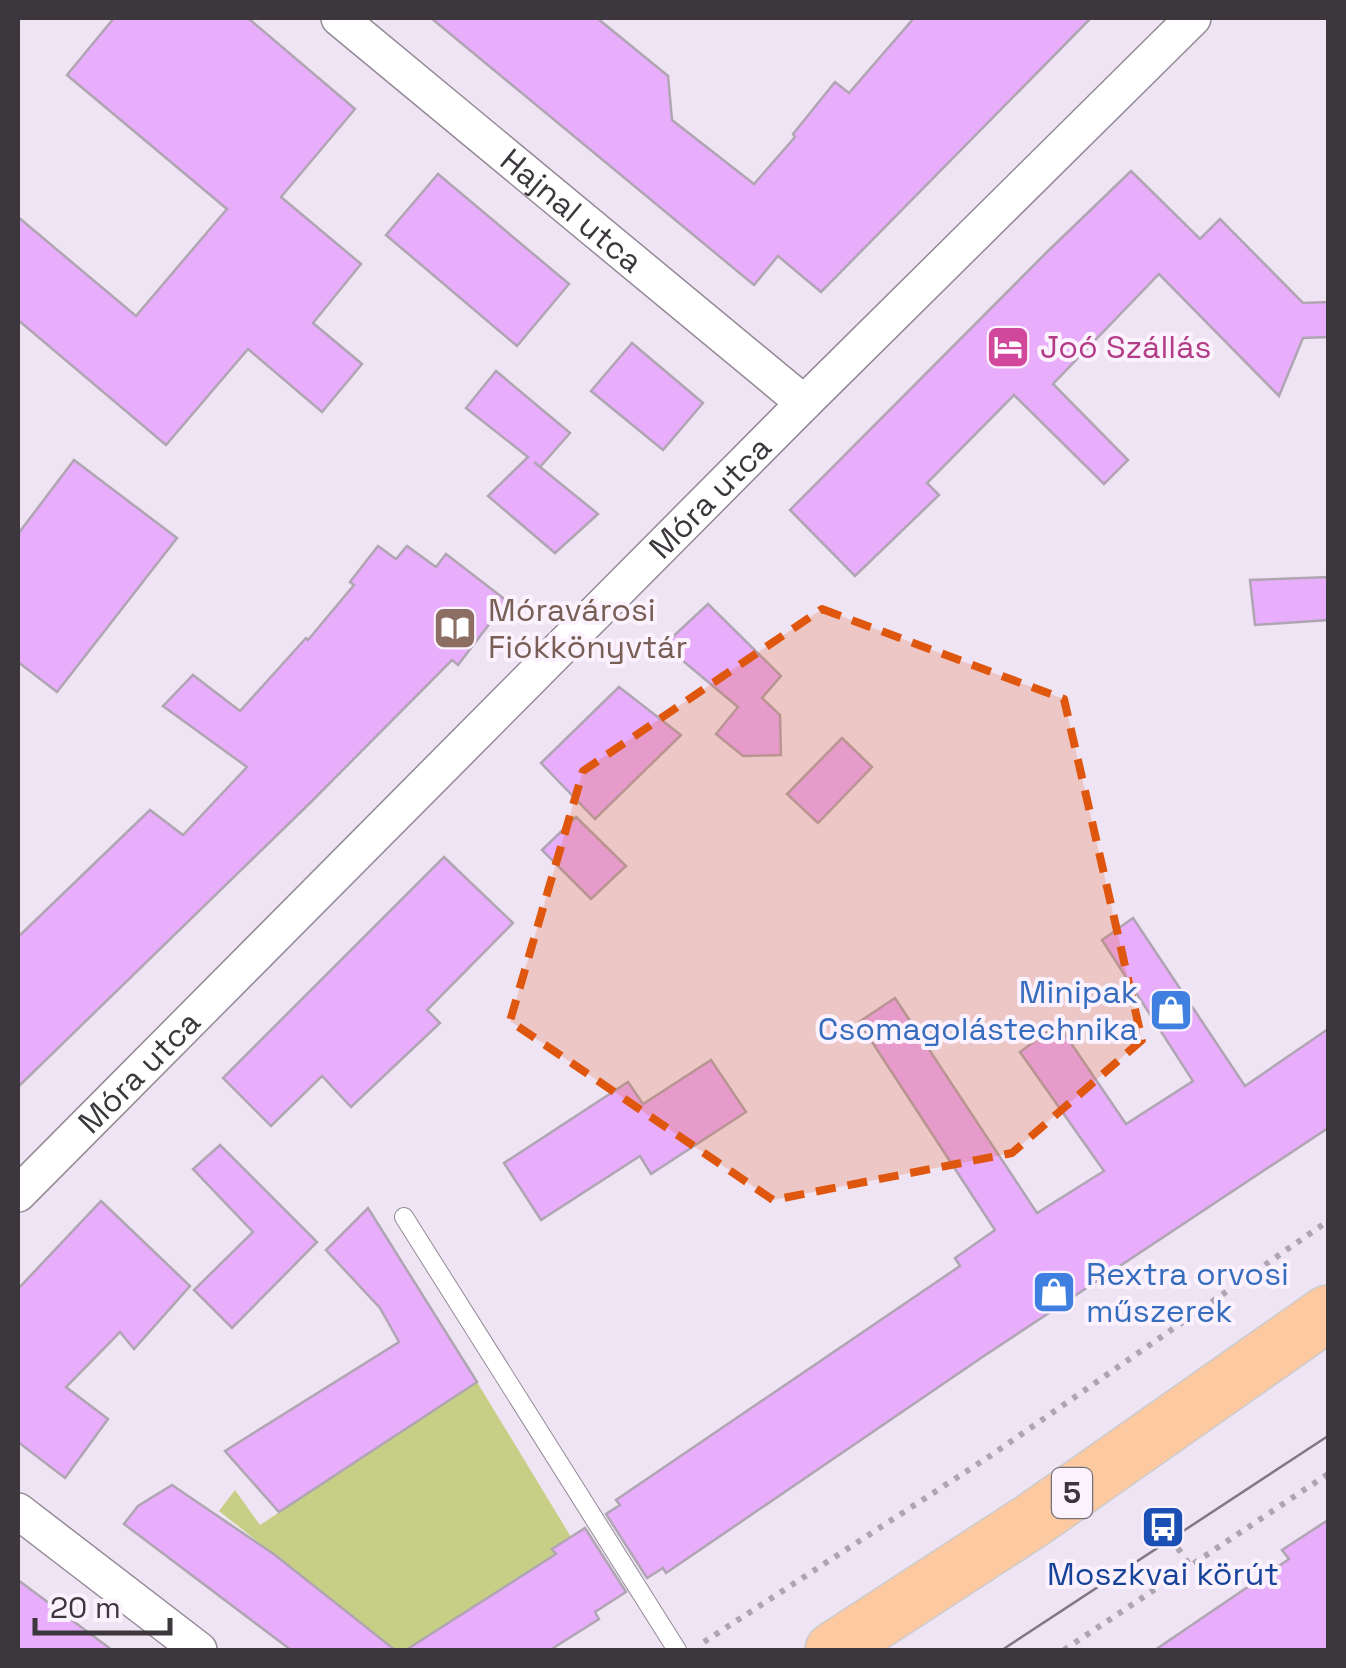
<svg xmlns="http://www.w3.org/2000/svg" width="1346" height="1668" viewBox="0 0 1346 1668" font-family="'Space Grotesk',sans-serif">
  <style>
    .green { fill: #c7cf86 }
    .building { fill: #e8adfb; stroke: #b0a5b3; stroke-width: 2.5 }
    .lines { fill: none; stroke-linecap: round; stroke-linejoin: round }
    .lane-casing { stroke: #938997; stroke-width: 20 }
    .street-casing { stroke: #938997; stroke-width: 38 }
    .primary-casing { stroke: #cccbcd; stroke-width: 58 }
    .path { stroke: #ada5b0; stroke-width: 6; stroke-dasharray: 5 8; stroke-linecap: butt }
    .lane { stroke: #fff; stroke-width: 18 }
    .street { stroke: #fff; stroke-width: 35 }
    .primary { stroke: #fdc9a0; stroke-width: 55 }
    .tram { stroke: #807983; stroke-width: 2.5 }
    .marked { fill: #df570e; fill-opacity: 0.2; stroke: #df570e; stroke-width: 8; stroke-dasharray: 20 12; stroke-linejoin: round }
    .labels { text-anchor: middle; stroke-width: 8; stroke-linejoin: round; paint-order: stroke }
    .shield { fill: #fbf2fe; stroke: #756f77; stroke-width: 2.5 }
    .shield-label { font-size: 30px; font-weight: bold; fill: #3b373d }
    .street-label { font-size: 32px; fill: #3b373d; stroke: #fbf2fe }
    .hotel-label { font-size: 32px; fill: #b23c85; stroke: #fbf2fe; text-anchor: start }
    .education-label { font-size: 32px; fill: #785e54; stroke: #fbf2fe; text-anchor: start }
    .shop-label { font-size: 32px; fill: #366cbe; stroke: #fbf2fe; text-anchor: end }
    .transit-label { font-size: 32px; fill: #164399; stroke: #fbf2fe }
  </style>
  <rect width="100%" height="100%" fill="#efe4f3"/>
  <path class="green" d="M477,1382L571,1537L556,1554L406,1650H340L358,1621L219,1511L235,1490L260,1525Z"/>
  <g class="building">
    <path d="M114,18H248L355,109L281,197L361,264L313,323L362,364L322,412L248,349L166,445L18,320V217L136,316L227,209L67,75Z"/>
    <path d="M431,18H597L668,76L672,120L754,184L795,137L793,134L835,82L849,93L914,18H1091L821,292L778,256L754,285Z"/>
    <path d="M1131,171L1200,239L1220,219L1303,303L1328,302V337L1303,338L1279,396L1159,274L1053,384L1128,460L1104,484L1014,395L927,483L939,495L855,576L790,510L1046,253Z"/>
    <path d="M438,174L569,284L517,346L386,235Z"/>
    <path d="M632,343L703,403L663,450L591,391Z"/>
    <path d="M496,371L570,433L540,467L534,462L598,514L555,553L488,496L528,457L466,408Z"/>
    <path d="M74,460L177,538L57,692L18,662V534Z"/>
    <path d="M378,546L396,559L407,546L436,567L446,554L507,601L458,665L452,660L312,801L18,1087V937L150,810L183,835L247,767L163,706L193,675L240,711L306,638L308,640L354,585L350,582Z"/>
    <path d="M1328,577V620L1255,625L1250,580Z"/>
    <path d="M708,604L781,676L762,698L780,715L781,755L743,756L716,734L738,707L664,645Z"/>
    <path d="M619,687L681,735L595,819L541,763Z"/>
    <path d="M842,738L872,767L818,823L787,794Z"/>
    <path d="M576,817L626,866L591,899L542,850Z"/>
    <path d="M444,857L513,923L427,1010L440,1023L351,1107L322,1076L271,1126L223,1078Z"/>
    <path d="M1133,918L1245,1086L1328,1029V1128L981,1358L666,1573L663,1568L647,1578L606,1514L620,1505L616,1500L960,1266L955,1258L995,1230L859,1022L895,998L1037,1213L1104,1171L1020,1052L1058,1024L1126,1124L1193,1081L1102,940Z"/>
    <path d="M711,1060L746,1112L651,1174L640,1156L541,1220L504,1163L628,1082L643,1104Z"/>
    <path d="M220,1145L317,1242L232,1328L194,1290L253,1232L193,1169Z"/>
    <path d="M101,1201L190,1286L134,1349L120,1332L66,1387L108,1419L65,1478L18,1442V1289Z"/>
    <path d="M368,1208L477,1382L279,1512L225,1451L399,1342L380,1308L326,1250Z"/>
    <path d="M172,1485L275,1555L395,1650H291L124,1524L138,1506Z"/>
    <path d="M1328,1520V1650H1155L1289,1559L1282,1550Z"/>
    <path d="M585,1528L626,1592L595,1612L599,1619L550,1650H406L556,1554L552,1549Z"/>
    <path d="M18,1580L112,1650H18Z"/>
  </g>
  <g class="lines">
    <g class="lane-casing">
      <path id="lane" d="M404,1217L677,1650"/>
    </g>
    <g class="street-casing">
      <g id="street">
        <path id="s1" d="M339,18L804,403"/>
        <path id="s2" d="M18,1194L804,403L1193,18"/>
        <path d="M18,1511L199,1650"/>
      </g>
    </g>
    <g class="primary-casing">
      <path id="primary" d="M833,1650L1033,1520L1328,1313"/>
    </g>
    <g class="path">
      <path d="M1163,1527L1191,1567"/>
      <path d="M704,1642L990,1456L1328,1221"/>
      <path d="M1064,1650L1328,1474"/>
    </g>
    <use href="#lane" class="lane"/>
    <use href="#street" class="street"/>
    <use href="#primary" class="primary"/>
    <path class="tram" d="M1002,1650L1328,1436"/>
  </g>
  <path class="marked" d="M822,609L1064,699L1142,1040L1012,1153L773,1200L510,1021L583,771Z"/>
  <defs>
    <g id="hotel-square" transform="scale(2.25)"><rect x="-9" y="-9" width="18" height="18" rx="4" fill="#d1479c" stroke="#fbf2fe"/><path d="M-6-4.5h1.5V1H6V5H4.5V3h-9V5H-6ZM-4 0a1.8 1.8 0 1 1 3.6 0ZM.5 0V-2.5h3Q6-2.5 6 0Z" fill="#fff"/></g>
    <g id="library-square" transform="scale(2.25)"><rect x="-9" y="-9" width="18" height="18" rx="4" fill="#8d6e63" stroke="#fbf2fe"/><path d="M-6-4Q-3-5.5-.7-3.5V5Q-3 3-6 4ZM6-4Q3-5.5 .7-3.5V5Q3 3 6 4Z" fill="#fff"/></g>
    <g id="shop-square" transform="scale(2.25)"><rect x="-9" y="-9" width="18" height="18" rx="4" fill="#3f7fe0" stroke="#fbf2fe"/><path d="M-5-2.5h2.3a2.7 3.5 0 0 1 5.4 0H5L5.5 6h-11ZM-1.5-2.5h3a1.5 2.3 0 0 0-3 0Z" fill="#fff"/></g>
    <g id="bus-square" transform="scale(2.25)"><rect x="-9" y="-9" width="18" height="18" rx="4" fill="#1a4fb4" stroke="#fbf2fe"/><path d="M-5-6H5V4H4V6H2V4H-2V6H-4V4H-5ZM-3.5-4V0h7V-4ZM-3.5 1.2v1.5H-2V1.2ZM2 1.2v1.5H3.5V1.2Z" fill="#fff"/></g>
  </defs>
  <g fill-rule="evenodd">
    <use href="#hotel-square" x="1008" y="347"/>
    <use href="#library-square" x="455" y="628"/>
    <use href="#shop-square" x="1171" y="1010"/>
    <use href="#shop-square" x="1054" y="1292"/>
    <use href="#bus-square" x="1163" y="1527"/>
  </g>
  <g class="labels">
    <rect class="shield" x="1052" y="1468" width="40" height="50" rx="8"/>
    <g class="shield-label">
      <text x="1072" y="1503">5</text>
    </g>
    <g class="street-label">
      <text dy="11" stroke="none"><textPath href="#s1" startOffset="302">Hajnal utca</textPath></text>
      <text dy="11" stroke="none"><textPath href="#s2" startOffset="982">Móra utca</textPath></text>
      <text dy="11" stroke="none"><textPath href="#s2" startOffset="172">Móra utca</textPath></text>
    </g>
    <g class="hotel-label">
      <text x="1040" y="358">Joó Szállás</text>
    </g>
    <g class="education-label">
      <text x="488" y="621">Móravárosi<tspan x="488" dy="37">Fiókkönyvtár</tspan></text>
    </g>
    <g class="shop-label">
      <text x="1138" y="1003">Minipak<tspan x="1138" dy="37">Csomagolástechnika</tspan></text>
      <text x="1086" y="1285" text-anchor="start">Rextra orvosi<tspan x="1086" dy="37">műszerek</tspan></text>
    </g>
    <g class="transit-label">
      <text x="1163" y="1585">Moszkvai körút</text>
    </g>
  </g>
  <rect width="1346" height="1668" fill="none" stroke="#3b373d" stroke-width="40"/>
  <path d="M35 1618v15h135v-15" fill="none" stroke="#3b373d" stroke-width="5"/>
  <text x="50" y="1618" font-size="30" fill="#3b373d" stroke="#fbf2fe" stroke-width="8" paint-order="stroke">20 m</text>
</svg>
